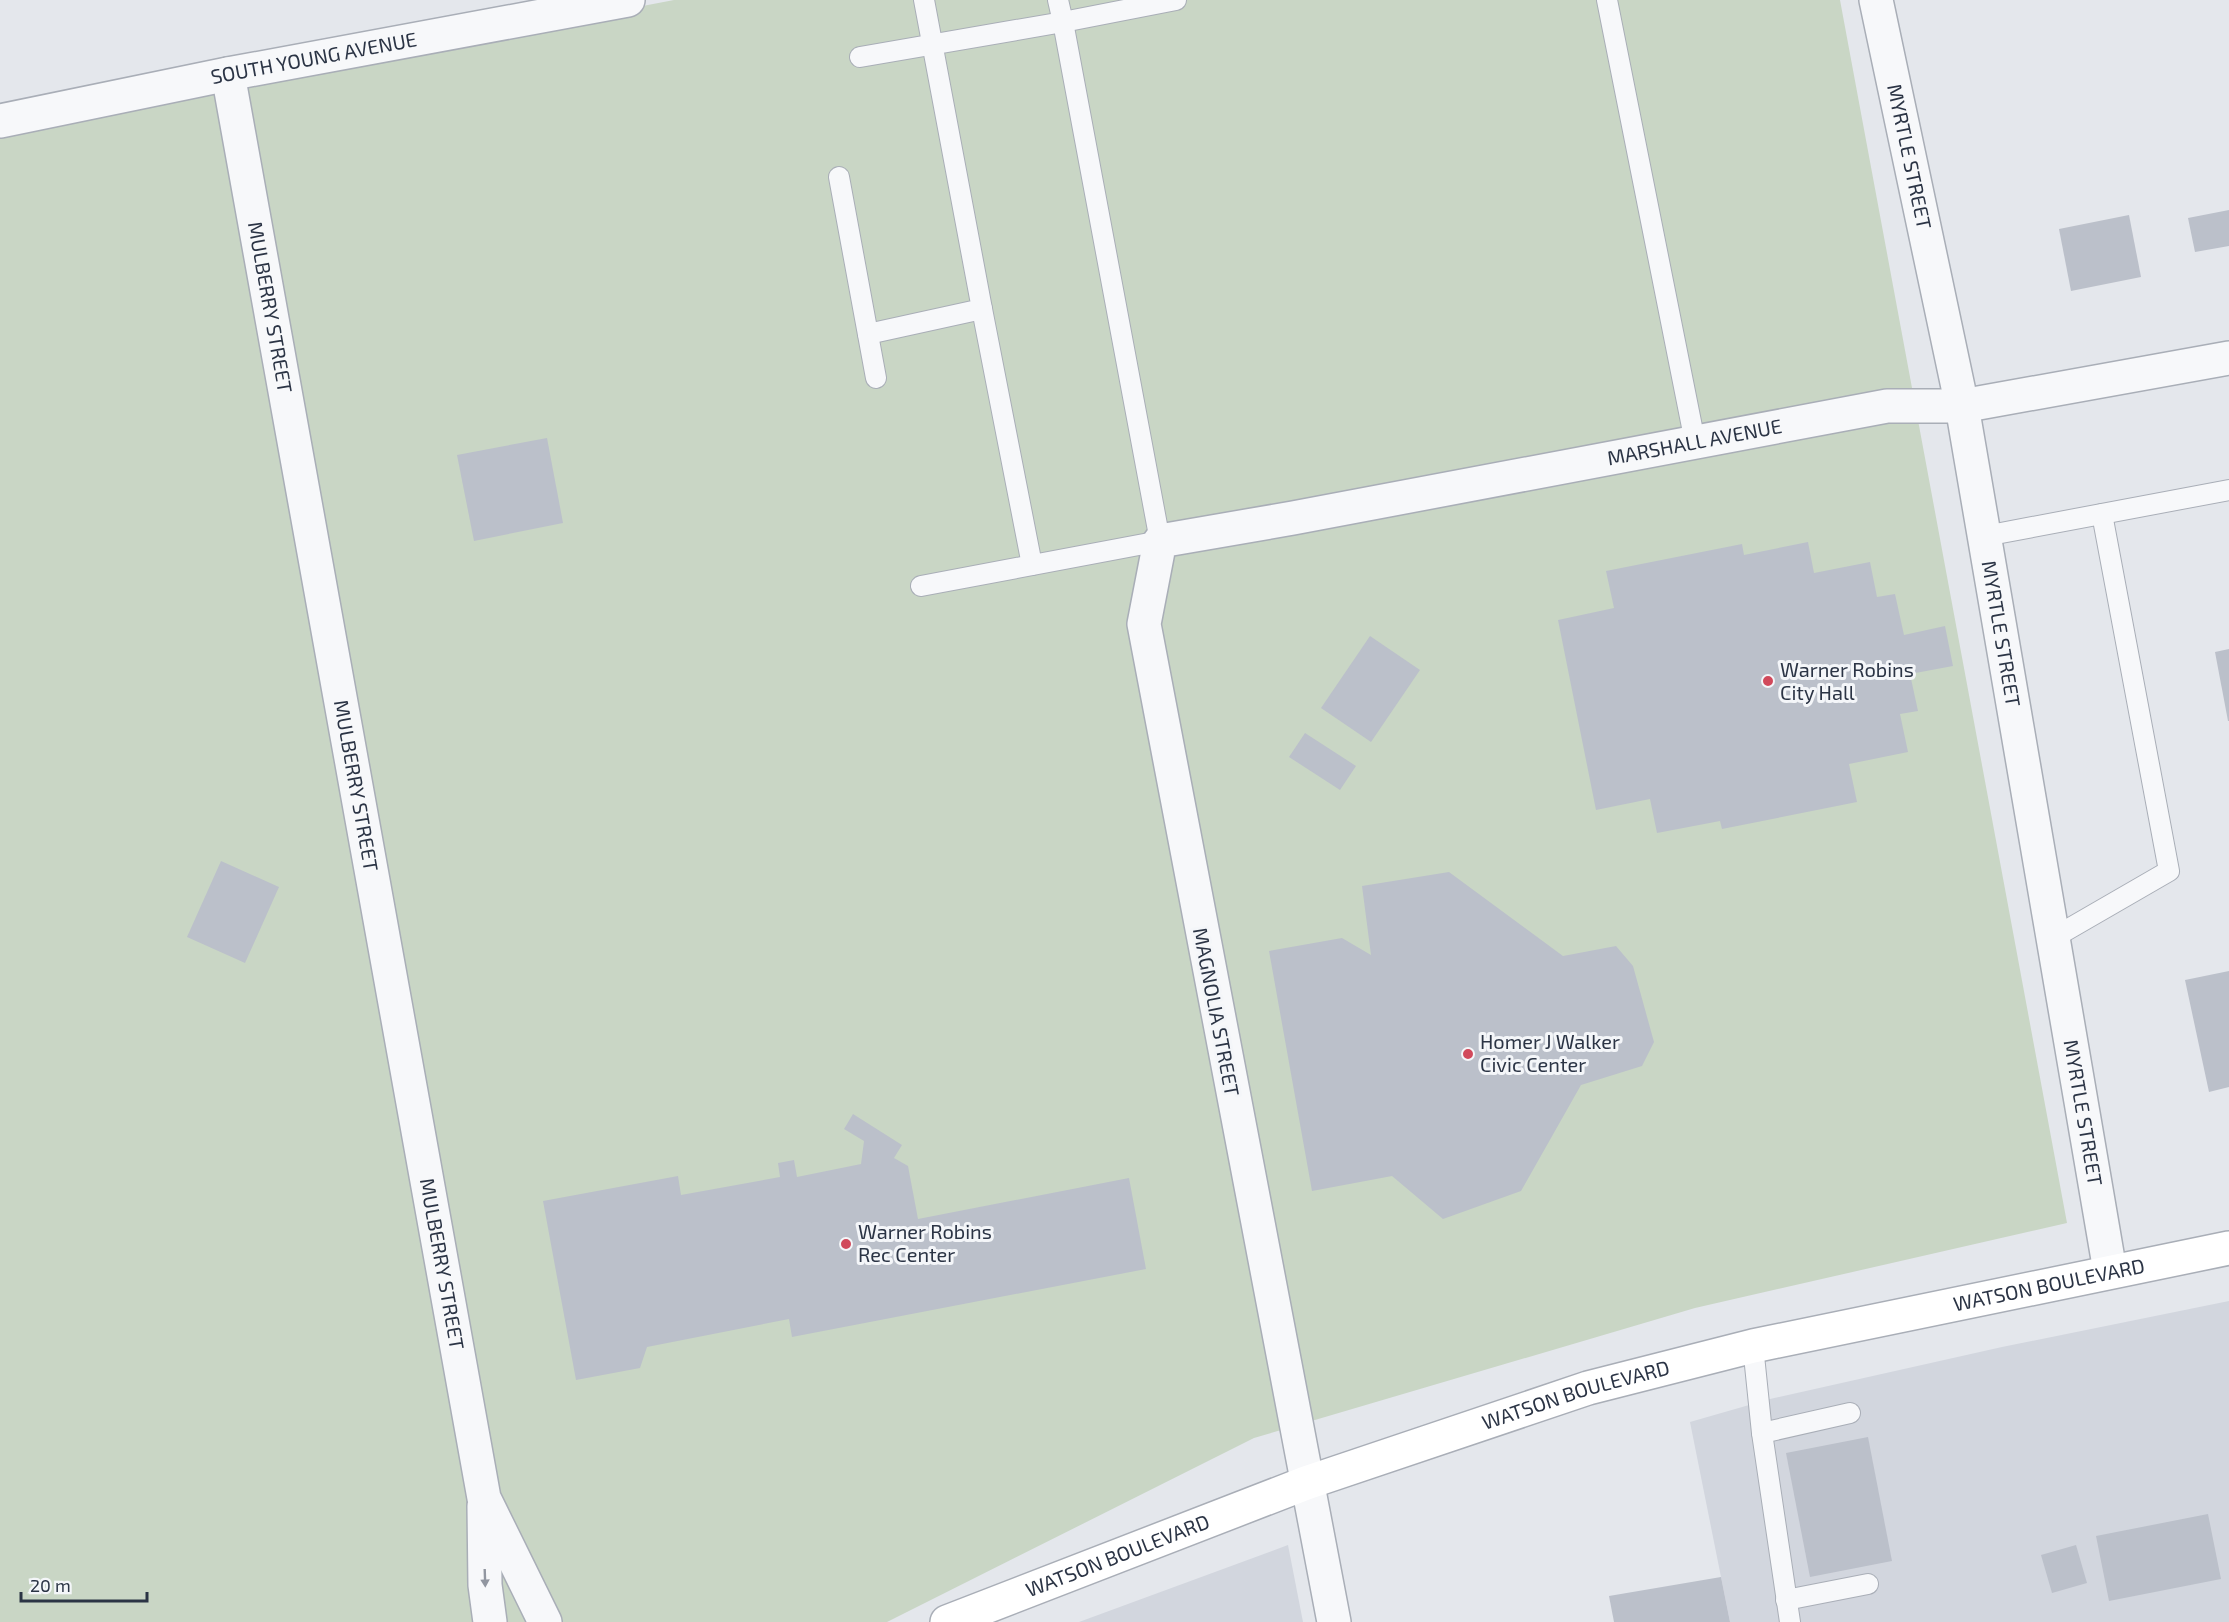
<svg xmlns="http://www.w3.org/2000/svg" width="2229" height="1622" viewBox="0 0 2229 1622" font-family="'Exo 2',sans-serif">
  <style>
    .built { fill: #d2d6de }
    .green { fill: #c9d6c5 }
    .building { fill: #bbc0ca }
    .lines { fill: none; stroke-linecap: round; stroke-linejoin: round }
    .service-casing { stroke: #a9aeb7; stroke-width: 22 }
    .minor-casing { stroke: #a9aeb7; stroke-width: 36 }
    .secondary-casing { stroke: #a9aeb7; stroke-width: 36 }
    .service { stroke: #f7f8fa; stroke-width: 20 }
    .minor { stroke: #f7f8fa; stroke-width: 33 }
    .secondary { stroke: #fff; stroke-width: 33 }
    .oneway { fill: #9196a0 }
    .poi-dot { fill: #d1495b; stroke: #f4f6f9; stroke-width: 2 }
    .labels { text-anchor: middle; stroke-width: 6; stroke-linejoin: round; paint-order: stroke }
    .street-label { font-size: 20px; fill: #2b3445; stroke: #f4f6f9 }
    .poi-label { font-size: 20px; fill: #2b3445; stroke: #f4f6f9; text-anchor: start }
  </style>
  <rect width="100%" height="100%" fill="#e4e7ec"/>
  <g class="built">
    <path d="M2229,1301V1622H1730L1690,1422L1770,1399L2002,1347Z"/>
    <path d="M1288,1545L1303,1622H1079Z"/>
  </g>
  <path class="green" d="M674,0H1840L2067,1223L1695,1308L1254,1438L887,1622H0V129Z"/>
  <g class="building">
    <path d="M2229,210V246L2195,252L2188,218Z"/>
    <path d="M2129,215L2141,277L2071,291L2059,229Z"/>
    <path d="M547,438L563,523L474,541L457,455Z"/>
    <path d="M1808,542L1814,573L1870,562L1877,597L1895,594L1904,635L1945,626L1953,666L1910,674L1918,711L1900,714L1908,752L1849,764L1857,802L1722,829L1720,821L1657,833L1650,799L1596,810L1558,620L1614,608L1606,571L1742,544L1744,555Z"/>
    <path d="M1370,636L1420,670L1371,742L1321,708Z"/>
    <path d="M2229,649V721H2228L2215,652Z"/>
    <path d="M1305,733L1356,766L1340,790L1289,757Z"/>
    <path d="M221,861L279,887L245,963L187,937Z"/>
    <path d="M1449,872L1563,956L1616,946L1633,966L1654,1042L1642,1066L1581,1085L1521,1191L1443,1219L1392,1176L1312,1191L1269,951L1342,938L1371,955L1362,886Z"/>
    <path d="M2229,971V1087L2209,1092L2185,980Z"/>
    <path d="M853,1114L902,1145L894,1158L908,1166L918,1219L1129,1178L1146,1269L792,1337L789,1319L647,1347L640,1368L576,1380L543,1201L678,1176L681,1195L780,1177L778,1163L794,1160L797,1177L861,1164L864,1141L844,1129Z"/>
    <path d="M1868,1437L1892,1561L1810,1577L1786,1453Z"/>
    <path d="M2208,1514L2221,1579L2109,1601L2096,1536Z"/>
    <path d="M2076,1545L2087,1583L2052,1593L2041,1555Z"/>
    <path d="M1721,1577L1730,1622H1614L1609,1596Z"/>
  </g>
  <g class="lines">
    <g class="service-casing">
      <g id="service">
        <path d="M1058,0L1063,22L1176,0"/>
        <path d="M1607,0L1695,442"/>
        <path d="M860,57L1063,22L1160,541L921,586"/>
        <path d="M839,177L876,378"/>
        <path d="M982,309L1032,565"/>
        <path d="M868,334L982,309L924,0"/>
        <path d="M1985,536L2229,490"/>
        <path d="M2053,938L2169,871L2102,514"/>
        <path d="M1753,1346L1762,1433L1790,1622"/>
        <path d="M1762,1433L1850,1413"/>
        <path d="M1786,1600L1868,1584"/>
      </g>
    </g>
    <g class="minor-casing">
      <g id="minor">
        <path id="s1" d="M1876,0L1962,406L2110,1271"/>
        <path id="s2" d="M228,74L484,1498L545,1622"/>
        <path id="s3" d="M0,121L228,74L628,0"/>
        <path d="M484,1506L485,1585L490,1622"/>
        <path id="s4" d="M1334,1622L1144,624L1160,541L1293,518L1887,406H1962L2229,358"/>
      </g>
    </g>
    <g class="secondary-casing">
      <g id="secondary">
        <path id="s5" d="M947,1622L1306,1483L1588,1388L1753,1346L2229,1248"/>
      </g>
    </g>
    <use href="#service" class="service"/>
    <use href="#minor" class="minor"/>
    <use href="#secondary" class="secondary"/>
  </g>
  <defs><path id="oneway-solid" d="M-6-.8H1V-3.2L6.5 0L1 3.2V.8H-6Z" transform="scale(1.5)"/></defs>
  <use class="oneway" href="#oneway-solid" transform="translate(485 1578) rotate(88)"/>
  <g class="poi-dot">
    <circle cx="1768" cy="681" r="6"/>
    <circle cx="1468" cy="1054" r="6"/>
    <circle cx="846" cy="1244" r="6"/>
  </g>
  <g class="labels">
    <g class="street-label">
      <text dy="7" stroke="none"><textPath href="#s3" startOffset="320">SOUTH YOUNG AVENUE</textPath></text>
      <text dy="7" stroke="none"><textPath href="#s1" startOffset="160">MYRTLE STREET</textPath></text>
      <text dy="7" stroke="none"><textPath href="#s2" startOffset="237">MULBERRY STREET</textPath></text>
      <text dy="7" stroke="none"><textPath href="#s4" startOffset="1644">MARSHALL AVENUE</textPath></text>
      <text dy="7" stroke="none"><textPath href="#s1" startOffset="646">MYRTLE STREET</textPath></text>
      <text dy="7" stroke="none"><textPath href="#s2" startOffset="723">MULBERRY STREET</textPath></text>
      <text transform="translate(1216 1012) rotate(79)" y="7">MAGNOLIA STREET</text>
      <text dy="7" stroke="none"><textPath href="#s1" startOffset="1132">MYRTLE STREET</textPath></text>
      <text dy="7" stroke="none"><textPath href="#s2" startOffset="1209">MULBERRY STREET</textPath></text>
      <text dy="7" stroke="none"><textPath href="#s5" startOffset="1155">WATSON BOULEVARD</textPath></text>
      <text dy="7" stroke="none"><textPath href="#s5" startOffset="669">WATSON BOULEVARD</textPath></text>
      <text dy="7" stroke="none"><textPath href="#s5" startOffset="183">WATSON BOULEVARD</textPath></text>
    </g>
    <g class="poi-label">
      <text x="1780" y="677">Warner Robins<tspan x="1780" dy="23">City Hall</tspan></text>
      <text x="1480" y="1049">Homer J Walker<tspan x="1480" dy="23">Civic Center</tspan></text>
      <text x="858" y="1239">Warner Robins<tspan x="858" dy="23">Rec Center</tspan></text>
    </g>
  </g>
  <path d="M21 1592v9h126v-9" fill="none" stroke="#2b3445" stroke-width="3"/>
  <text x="30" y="1592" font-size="18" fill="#2b3445" stroke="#f4f6f9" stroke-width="4.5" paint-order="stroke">20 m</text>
</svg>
